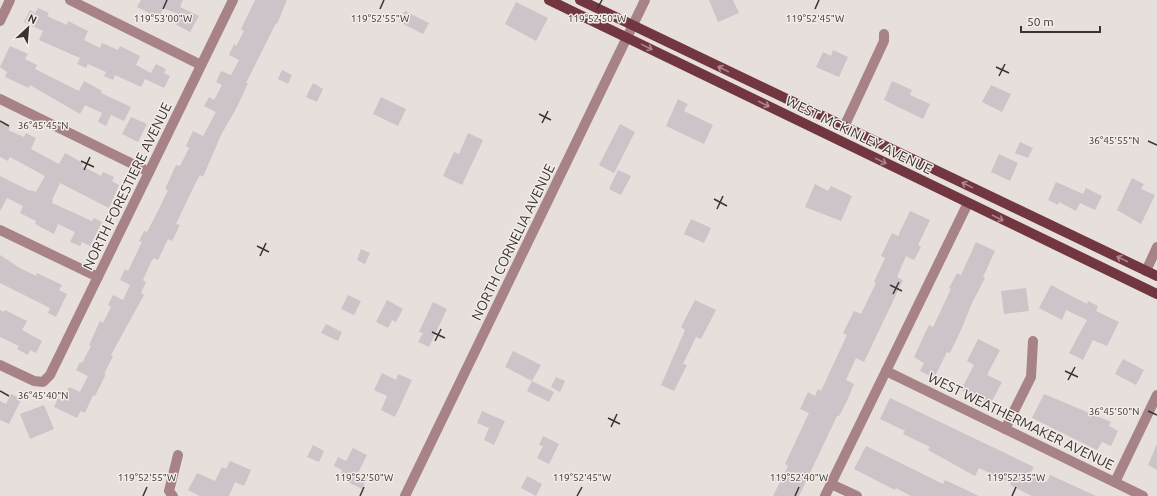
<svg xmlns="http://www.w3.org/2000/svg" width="1157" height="496" viewBox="0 0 1157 496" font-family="Ubuntu,sans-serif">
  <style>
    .building { fill: #ccc4c8 }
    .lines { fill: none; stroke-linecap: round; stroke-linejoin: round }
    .minor { stroke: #a78387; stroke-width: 10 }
    .major { stroke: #71363f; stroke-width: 10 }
    .oneway { stroke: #ac888b }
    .ticks { fill: none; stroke: #373432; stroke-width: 1.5 }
    .labels { text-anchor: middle; stroke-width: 3; stroke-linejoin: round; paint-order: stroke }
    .street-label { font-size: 14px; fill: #373432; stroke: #f4ece8 }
    .ticks-label { font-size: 10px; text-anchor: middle; fill: #373432; stroke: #f4ece8; stroke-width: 3; stroke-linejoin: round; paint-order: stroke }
  </style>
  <rect width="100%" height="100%" fill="#e6dfdb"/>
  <g class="building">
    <path d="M141,0H183L180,7L199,16L190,32L175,24L180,15L163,8L159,18L137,7Z"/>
    <path d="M255,0H287L277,24L276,23L246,83H248L237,107L221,135L203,177L200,175L196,182L176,224L180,225L172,241L168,239L158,260L154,258L151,262L143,280L146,282L141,293L144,295L111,355L113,356L104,374H106L95,396L93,395L85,413L81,411L77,418L54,407L58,398L62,401L69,387L80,392L88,376L76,370L80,362L82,363L91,346L89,345L100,321L103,323L111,307L108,305L113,295L123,300L130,285L120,280L125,269L128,271L142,242L139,241L144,231L147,232L158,211L168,190L165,189L176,165L180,166L189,148L186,146L193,131L203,136L216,112L204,106L209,97L214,100L222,85L216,82L221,71L231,75L239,60L229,55L234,44L236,46L244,31L241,29Z"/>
    <path d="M709,0H733L739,13L718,22Z"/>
    <path d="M516,2L548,18L536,41L505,24Z"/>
    <path d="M38,8L49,13L47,16L67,25L68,21L88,31L84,40L100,48L102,43L118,50L120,46L140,56L136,65L151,73L156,64L166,69L164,73L170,76L164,88L145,79L141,87L115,75L113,80L104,76L106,72L88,64L86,68L77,64L80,58L39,40L43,31L24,22L30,10L35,13Z"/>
    <path d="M405,11L429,23L423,34L399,22Z"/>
    <path d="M10,46L28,54L25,59L37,65L35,69L79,91L84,81L102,91L101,93L131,107L124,121L111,115L106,126L98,122L102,113L85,105L80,114L30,85L29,88L5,77L7,72L0,67Z"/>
    <path d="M833,50L848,57L839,77L816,67L823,52L831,56Z"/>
    <path d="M282,70L292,75L288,84L278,79Z"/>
    <path d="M892,81L912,90L910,95L930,104L923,119L884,100Z"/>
    <path d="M313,83L323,89L317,102L306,97Z"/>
    <path d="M991,85L1011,94L1002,112L982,102Z"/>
    <path d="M381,97L406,109L398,126L373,114Z"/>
    <path d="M678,99L688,104L684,111L713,125L704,144L666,126Z"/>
    <path d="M131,117L147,124L138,142L122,134Z"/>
    <path d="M0,122L10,127L8,130L24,137L26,133L36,138L31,149L59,164L65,153L83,163L82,166L101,176L103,172L114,177L112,181L119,185L109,208L60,183L52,200H53L52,203L92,221L94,218L102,222L90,246L82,242L80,246L70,242L75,232L58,224L54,234L35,224L36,221L20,213L23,206L7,198L0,211V176L30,191V190L36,192L45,176L10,157L8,161L0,157Z"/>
    <path d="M620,124L635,132L614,173L599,165Z"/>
    <path d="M468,133L483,140L462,185L443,176L454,152L459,154Z"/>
    <path d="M1020,142L1033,148L1028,158L1015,153Z"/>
    <path d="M999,154L1018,163L1010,181L991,172Z"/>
    <path d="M618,170L631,176L621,195L609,189Z"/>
    <path d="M1132,178L1144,184L1141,189L1155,195L1141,224L1117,210Z"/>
    <path d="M1056,182L1083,194L1086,188L1102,196L1095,210L1080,203L1076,211L1059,202L1058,205L1048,200Z"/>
    <path d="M815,184L828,191L831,186L852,196L841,221L805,207Z"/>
    <path d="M910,211L930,220L918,245L921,247L914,260L906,256L897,277L903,280L864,362L856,358L846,380L854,384L846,403L839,416H837L799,496H773L788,466L785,464L809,413L800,409L808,392L815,396L818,389L821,391L847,335L843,333L854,311L861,314L876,283L874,282L885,258L881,256L892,233L898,236Z"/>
    <path d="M691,219L711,228L704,243L684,234Z"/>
    <path d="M976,242L995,251L983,277L985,278L972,303L961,330L950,353L947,352L934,378L920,371L924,363L914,357L929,325L933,327L951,289L949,288L957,273L961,275Z"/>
    <path d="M361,249L370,253L365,264L357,260Z"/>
    <path d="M0,255L20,268L36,276L37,273L62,285L59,290L67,294L56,317L48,313L50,308L0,283Z"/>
    <path d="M1051,285L1087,304L1088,301L1098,306L1096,311L1119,322L1107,346L1093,340L1083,360L1069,353L1087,320L1066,310L1062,320L1039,308Z"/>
    <path d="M1026,288L1029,311L1004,314L1001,291Z"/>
    <path d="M348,295L361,301L354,315L341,309Z"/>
    <path d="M387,300L403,309L396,322L392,320L388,328L376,322Z"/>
    <path d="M695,300L716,310L701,339L696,337L683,364L687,365L674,391L661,385L685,330L681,327Z"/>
    <path d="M433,302L447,309L429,347L418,342L423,333L419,332Z"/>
    <path d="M0,310L4,312L5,310L27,321L22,330L42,341L36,353L30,350L28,355L17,349L19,346L0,337Z"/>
    <path d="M326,324L342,332L338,341L321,333Z"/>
    <path d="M978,339L1000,350L987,375L1002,382L990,405L961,390L974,365L967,361Z"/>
    <path d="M513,351L541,365L532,381L505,367Z"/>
    <path d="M1123,359L1144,370L1136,385L1115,374Z"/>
    <path d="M382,373L396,380L398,374L412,380L395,417L381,410L387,396L374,390Z"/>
    <path d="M556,377L565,381L560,392L551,387Z"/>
    <path d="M532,381L554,392L549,402L527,391Z"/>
    <path d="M11,394L20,398V402L9,424L0,420V401L6,404Z"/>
    <path d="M1044,394L1111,422L1109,426L1118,431L1111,446L1102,442L1097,450L1032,418Z"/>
    <path d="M890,398L1034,467L1030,473L1047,482L1050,475L1096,496H1032L1010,485L1011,483L979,468L975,476L928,450L930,447L903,434L905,431L880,419Z"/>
    <path d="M44,405L54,429L30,439L20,414Z"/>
    <path d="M482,411L505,421L494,445L484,440L489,428L477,423Z"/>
    <path d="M543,436L559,444L549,464L537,458L543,446L539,445Z"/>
    <path d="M1157,444V470L1148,465Z"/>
    <path d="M313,445L324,451L319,462L307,457Z"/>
    <path d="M866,446L943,484L945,480L979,496H911L896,488L895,490L854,469Z"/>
    <path d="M353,448L367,455L358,473L367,478L362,489L348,482L351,478L341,473L342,470L334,466L338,457L346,461Z"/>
    <path d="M230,461L251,470L244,486L235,482L229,496H200L188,490L197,473L215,481L222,467L226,469Z"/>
    <path d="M527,476L542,484L536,496L521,488Z"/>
  </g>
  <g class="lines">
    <g class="minor">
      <path d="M70,0L201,65"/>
      <path d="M0,21L10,0"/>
      <path d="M0,99L149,172"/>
      <path d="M844,127L884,41V34"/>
      <path d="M0,230L98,277"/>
      <path d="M1146,271L1157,247"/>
      <path d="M0,365L34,381L43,382L50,375L233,0"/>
      <path d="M886,371L1143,496"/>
      <path d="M1005,429L1031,377L1033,341"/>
      <path d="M1115,482L1157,395"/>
      <path d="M831,484L857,496"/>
      <path d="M173,496L169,491L178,455"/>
      <path d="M405,496L645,0"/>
      <path d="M825,496L968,203"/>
    </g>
    <g class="major">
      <path d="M549,0L1157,294"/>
      <path d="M580,0L1157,276"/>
    </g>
  </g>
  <defs><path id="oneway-shaft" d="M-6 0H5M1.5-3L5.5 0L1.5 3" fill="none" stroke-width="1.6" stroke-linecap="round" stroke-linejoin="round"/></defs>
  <g class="oneway">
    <use href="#oneway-shaft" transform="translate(647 47) rotate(26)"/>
    <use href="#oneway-shaft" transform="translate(723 69) rotate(-154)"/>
    <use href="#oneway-shaft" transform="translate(764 104) rotate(26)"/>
    <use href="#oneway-shaft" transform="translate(881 161) rotate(26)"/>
    <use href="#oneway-shaft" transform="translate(967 185) rotate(-154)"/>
    <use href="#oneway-shaft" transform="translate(998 218) rotate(26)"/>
    <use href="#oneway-shaft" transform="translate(1122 259) rotate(-154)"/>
  </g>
  <path class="ticks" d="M163,9L167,0M380,9L384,0M597,9L602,0M815,9L819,0M996,67L1009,73M999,76L1005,64M539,114L551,120M0,121L9,126M542,123L548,111M1148,141L1157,145M81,161L94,167M84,170L90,157M714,199L727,206M717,209L723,196M257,246L269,252M260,256L266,243M890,285L902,291M893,294L899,282M432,332L445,338M435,341L441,329M1065,371L1078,377M1068,380L1075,367M0,391L9,396M1148,411L1157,415M608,418L620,424M611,427L617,414M143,496L147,487M360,496L364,487M577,496L582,487M795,496L799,487M1012,496L1016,487"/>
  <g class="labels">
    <g class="street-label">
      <text transform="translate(859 135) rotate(26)" y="5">WEST MCKINLEY AVENUE</text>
      <text transform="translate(127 186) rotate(-64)" y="5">NORTH FORESTIERE AVENUE</text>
      <text transform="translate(513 242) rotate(-64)" y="5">NORTH CORNELIA AVENUE</text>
      <text transform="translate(1021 421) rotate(26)" y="5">WEST WEATHERMAKER AVENUE</text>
    </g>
  </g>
  <g class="ticks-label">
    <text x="163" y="22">119°53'00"W</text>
    <text x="380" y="22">119°52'55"W</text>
    <text x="597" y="22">119°52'50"W</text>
    <text x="815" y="22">119°52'45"W</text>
    <text x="43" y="129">36°45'45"N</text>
    <text x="1114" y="144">36°45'55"N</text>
    <text x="43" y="399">36°45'40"N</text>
    <text x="1114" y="415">36°45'50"N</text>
    <text x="147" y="481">119°52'55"W</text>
    <text x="364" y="481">119°52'50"W</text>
    <text x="582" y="481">119°52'45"W</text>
    <text x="799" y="481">119°52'40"W</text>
    <text x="1016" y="481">119°52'35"W</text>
  </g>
  <g transform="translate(28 28) rotate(26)" stroke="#f4ece8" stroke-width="3" paint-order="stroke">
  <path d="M0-3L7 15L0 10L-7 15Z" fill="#373432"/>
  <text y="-6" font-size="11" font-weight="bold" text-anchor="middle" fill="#373432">N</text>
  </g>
  <path d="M1021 26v6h79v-6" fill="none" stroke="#373432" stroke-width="2"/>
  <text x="1027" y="26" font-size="12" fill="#373432" stroke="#f4ece8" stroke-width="3" paint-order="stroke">50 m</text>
</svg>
